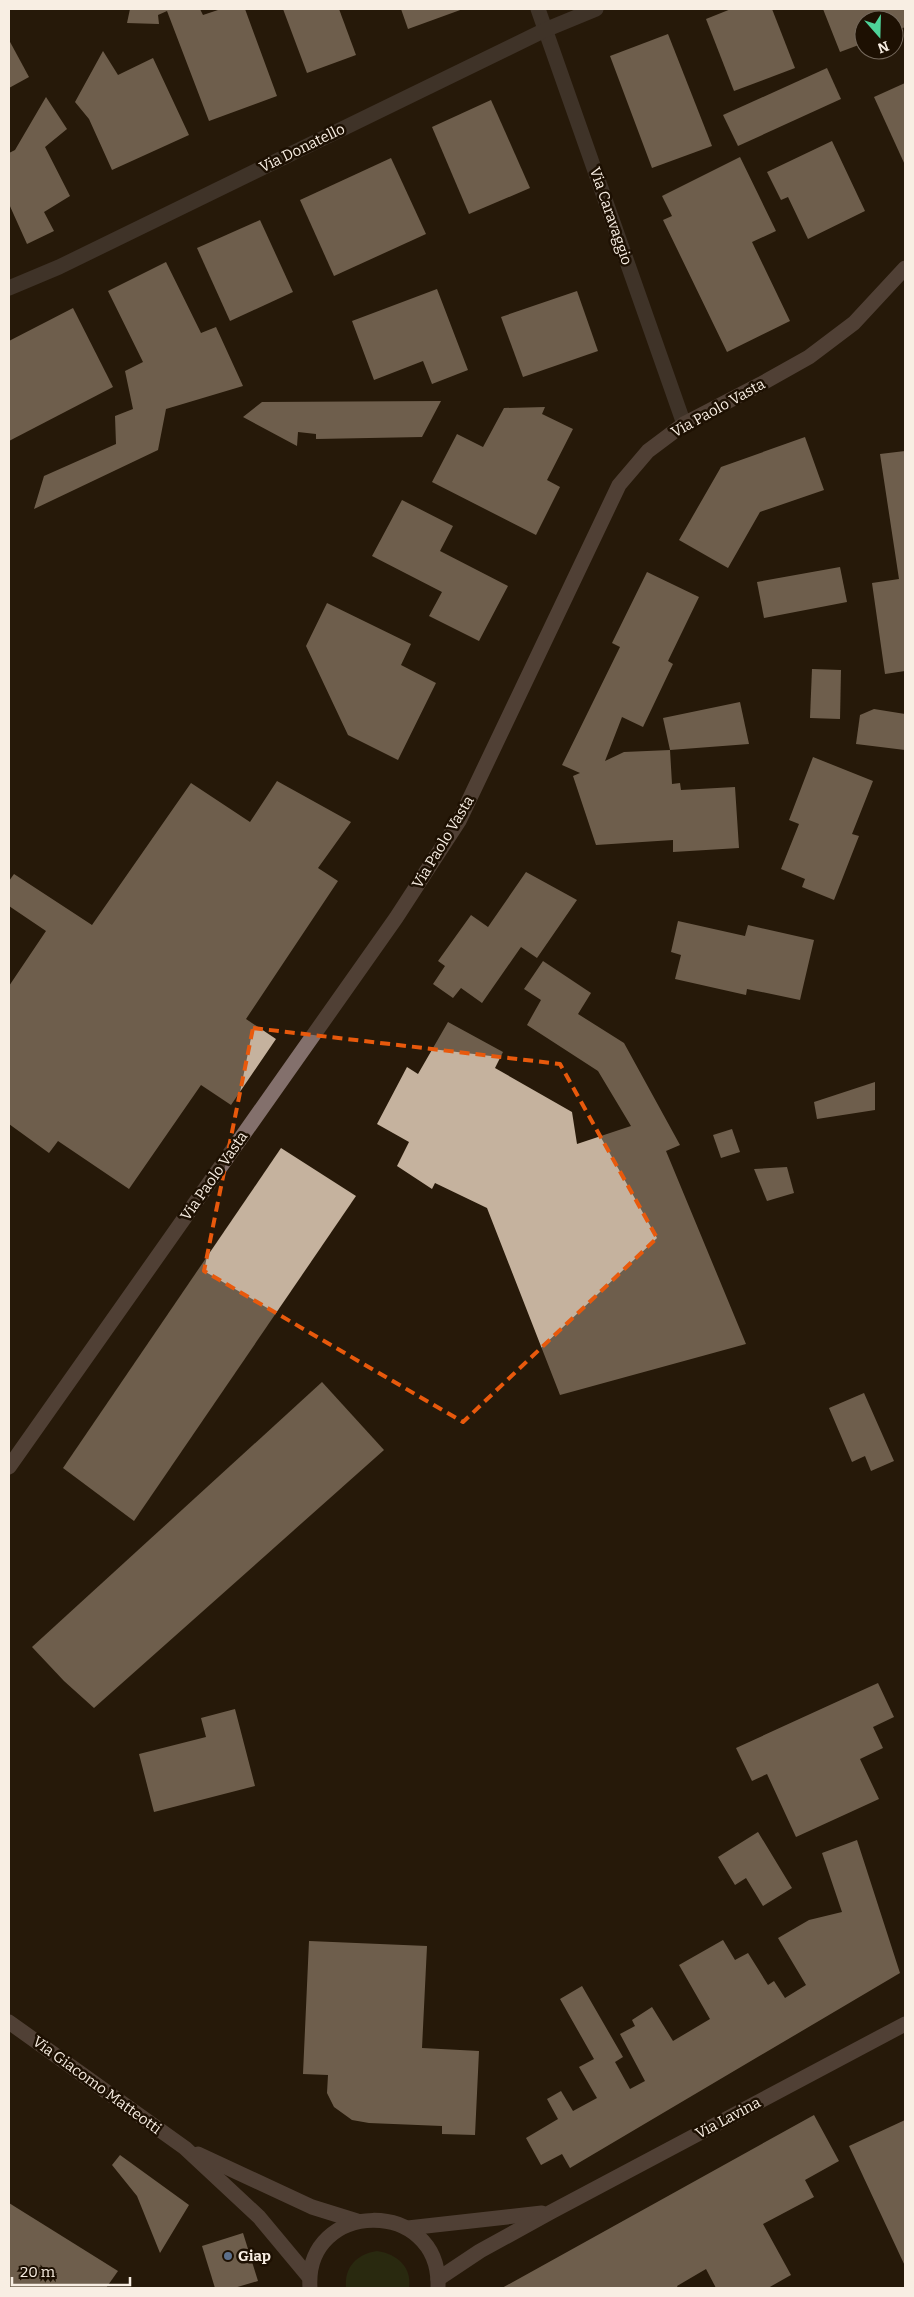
<svg xmlns="http://www.w3.org/2000/svg" width="914" height="2297" viewBox="0 0 914 2297" font-family="Bitter,serif">
  <style>
    .green { fill: #2d3c18 }
    .building { fill: #c5b29e }
    .lines { fill: none; stroke-linecap: round; stroke-linejoin: round }
    .street { stroke: #5d524f; stroke-width: 15 }
    .secondary { stroke: #83706c; stroke-width: 15 }
    .marked { fill: none; stroke: #e8590c; stroke-width: 4; stroke-dasharray: 10 6; stroke-linejoin: round }
    .service-dot { fill: #5c6f8a; stroke: #1d1002; stroke-width: 2 }
    .labels { text-anchor: middle; stroke-width: 5; stroke-linejoin: round; paint-order: stroke }
    .street-label { font-size: 15px; fill: #f8eee3; stroke: #1d1002 }
    .poi-label { font-size: 15px; font-weight: bold; fill: #f8eee3; stroke: #1d1002; text-anchor: start }
  </style>
  <rect width="100%" height="100%" fill="#271909"/>
  <path class="green" d="M377,2251C397,2254 412,2267 409,2288H346C344,2267 357,2254 377,2251Z"/>
  <g class="building">
    <path d="M130,9H200L203,15L221,9H245L277,96L209,121L167,11L158,15L159,24L127,23Z"/>
    <path d="M283,9H339L356,55L307,73Z"/>
    <path d="M401,9H463L408,29Z"/>
    <path d="M731,9H772L795,68L734,91L706,19Z"/>
    <path d="M823,9H905V27L894,32V20H864V43L840,52Z"/>
    <path d="M668,34L712,146L652,168L610,56Z"/>
    <path d="M9,40L29,77L9,88Z"/>
    <path d="M103,51L118,75L153,58L189,135L112,170L89,119L75,102Z"/>
    <path d="M827,68L841,99L738,146L723,115Z"/>
    <path d="M905,83V165L874,97Z"/>
    <path d="M46,97L67,129L45,147L70,196L44,212L54,231L27,244L9,204V153L15,150Z"/>
    <path d="M491,100L530,188L469,214L432,127Z"/>
    <path d="M832,141L865,211L808,239L788,197L781,200L767,172Z"/>
    <path d="M740,157L776,231L752,242L790,321L727,352L663,220L672,216L662,196Z"/>
    <path d="M391,158L426,234L334,276L300,200Z"/>
    <path d="M260,220L293,292L230,321L197,248Z"/>
    <path d="M166,262L201,333L216,327L243,386L166,409L158,450L34,509L44,476L116,444L115,416L133,409L125,371L143,362L108,291Z"/>
    <path d="M437,289L468,370L432,384L423,361L374,380L352,321Z"/>
    <path d="M577,291L598,351L523,377L501,317Z"/>
    <path d="M73,308L113,387L9,441V341Z"/>
    <path d="M441,401L422,437L316,439V434L298,432L297,446L243,417L262,402Z"/>
    <path d="M545,407L542,414L573,429L547,480L560,487L536,535L432,482L457,434L483,447L504,408Z"/>
    <path d="M805,437L824,490L760,512L728,568L679,540L721,467Z"/>
    <path d="M905,451V671L885,674L872,583L899,579L880,454Z"/>
    <path d="M402,500L453,526L440,551L508,586L479,641L429,616L442,592L372,556Z"/>
    <path d="M840,567L847,602L764,618L757,582Z"/>
    <path d="M647,572L699,597L668,661L673,664L643,727L622,717L605,761L624,752L670,750L672,784L680,783L681,790L735,787L739,848L673,852V840L596,845L573,776L580,773L562,765L620,647L612,643Z"/>
    <path d="M327,603L411,644L401,665L436,683L398,760L348,735L306,646Z"/>
    <path d="M812,669L841,670L840,719L810,718Z"/>
    <path d="M740,702L749,744L670,750L663,718Z"/>
    <path d="M874,709L905,714V750L856,744L860,715Z"/>
    <path d="M813,757L873,781L852,834L859,836L834,900L802,887L805,879L781,869L799,824L789,820Z"/>
    <path d="M277,781L351,822L318,868L338,881L246,1019L276,1039L231,1105L201,1085L129,1189L58,1141L49,1153L9,1124V986L46,931L9,906V881L14,874L92,925L191,783L250,822Z"/>
    <path d="M526,872L577,900L537,958L521,947L482,1003L461,988L453,998L433,984L445,966L438,961L471,915L488,927Z"/>
    <path d="M678,921L745,936L748,925L814,940L800,1000L747,989L746,995L675,979L681,955L671,952Z"/>
    <path d="M543,961L591,993L578,1014L624,1043L680,1145L666,1151L746,1344L560,1395L487,1208L435,1183L432,1189L397,1166L409,1142L377,1124L407,1067L418,1074L448,1022L503,1052L495,1068L572,1112L577,1144L631,1126L598,1071L527,1025L541,1000L524,989Z"/>
    <path d="M875,1082V1110L817,1119L814,1102Z"/>
    <path d="M732,1129L740,1152L721,1158L713,1135Z"/>
    <path d="M281,1148L356,1196L134,1521L63,1468Z"/>
    <path d="M787,1167L794,1193L767,1201L754,1169Z"/>
    <path d="M322,1382L384,1450L94,1708L64,1681L32,1647Z"/>
    <path d="M864,1393L894,1461L871,1471L865,1456L852,1462L829,1408Z"/>
    <path d="M878,1683L894,1717L873,1727L883,1748L860,1759L879,1799L796,1837L767,1774L752,1781L736,1748Z"/>
    <path d="M235,1709L255,1786L154,1812L139,1754L206,1737L201,1718Z"/>
    <path d="M758,1832L792,1888L763,1906L746,1878L735,1885L718,1857Z"/>
    <path d="M857,1840L900,1973L570,2168L562,2154L541,2165L526,2138L558,2119L547,2099L561,2091L573,2111L597,2098L579,2067L594,2059L560,1999L582,1986L623,2057L615,2062L630,2089L645,2081L620,2034L635,2026L632,2020L652,2007L673,2041L710,2019L679,1965L723,1940L735,1960L748,1953L768,1985L774,1981L785,1998L806,1985L778,1938L809,1920L842,1912L822,1853Z"/>
    <path d="M309,1941L427,1946L422,2048L479,2051L475,2135L442,2134V2126L369,2123L352,2120L334,2107L327,2093L328,2075L303,2074Z"/>
    <path d="M814,2115L839,2161L805,2180L814,2197L763,2224L791,2275L768,2288H716L706,2269L677,2286L678,2288H502Z"/>
    <path d="M905,2120V2266L849,2146Z"/>
    <path d="M120,2155L189,2205L160,2253L137,2196L112,2165Z"/>
    <path d="M9,2203L118,2271L106,2288H9Z"/>
    <path d="M243,2233L258,2281L234,2288H215L202,2246Z"/>
  </g>
  <g class="lines">
    <g class="street">
      <path d="M538,9L684,424"/>
      <path d="M9,288L59,267L545,30L596,9"/>
    </g>
    <g class="secondary">
      <path d="M9,1467L396,918L459,821L619,485L648,451L684,424L761,384L809,357L854,323L905,268"/>
      <path d="M9,2022L185,2148L259,2217L309,2277"/>
      <path d="M198,2154L312,2207L357,2221"/>
      <path d="M408,2228L542,2213"/>
      <path d="M438,2279L480,2251L551,2212L905,2024"/>
      <path d="M310,2288C304,2199 441,2197 438,2287"/>
    </g>
  </g>
  <path d="M0 0H914V2297H0ZM253,1028L560,1064L657,1238L463,1422L204,1271Z" fill="#271909" fill-opacity=".55" fill-rule="evenodd"/>
  <path class="marked" d="M253,1028L560,1064L657,1238L463,1422L204,1271Z"/>
  <circle class="service-dot" cx="228" cy="2256" r="5"/>
  <g class="labels">
    <g class="street-label">
      <text transform="translate(302 148) rotate(-26)" y="5">Via Donatello</text>
      <text transform="translate(611 216) rotate(71)" y="5">Via Caravaggio</text>
      <text transform="translate(718 408) rotate(-29)" y="5">Via Paolo Vasta</text>
      <text transform="translate(443 842) rotate(-59)" y="5">Via Paolo Vasta</text>
      <text transform="translate(214 1176) rotate(-55)" y="5">Via Paolo Vasta</text>
      <text transform="translate(97 2085) rotate(36)" y="5">Via Giacomo Matteotti</text>
      <text transform="translate(728 2118) rotate(-28)" y="5">Via Lavina</text>
    </g>
    <g class="poi-label">
      <text x="238" y="2261">Giap</text>
    </g>
  </g>
  <rect width="914" height="2297" fill="none" stroke="#f8eee3" stroke-width="20"/>
  <g transform="translate(879 35) rotate(160)"><circle r="24" fill="#1d1002" stroke="#75695c"/>
  <path d="M0-4L9 19L0 12L-9 19Z" fill="#4ed399"/>
  <text y="-8" font-size="14" font-weight="bold" text-anchor="middle" fill="#f8eee3">N</text>
  </g>
  <path d="M12 2277v8h118v-8" fill="none" stroke="#f8eee3" stroke-width="2.5"/>
  <text x="20" y="2277" font-size="15" fill="#f8eee3" stroke="#1d1002" stroke-width="4" paint-order="stroke">20 m</text>
</svg>
